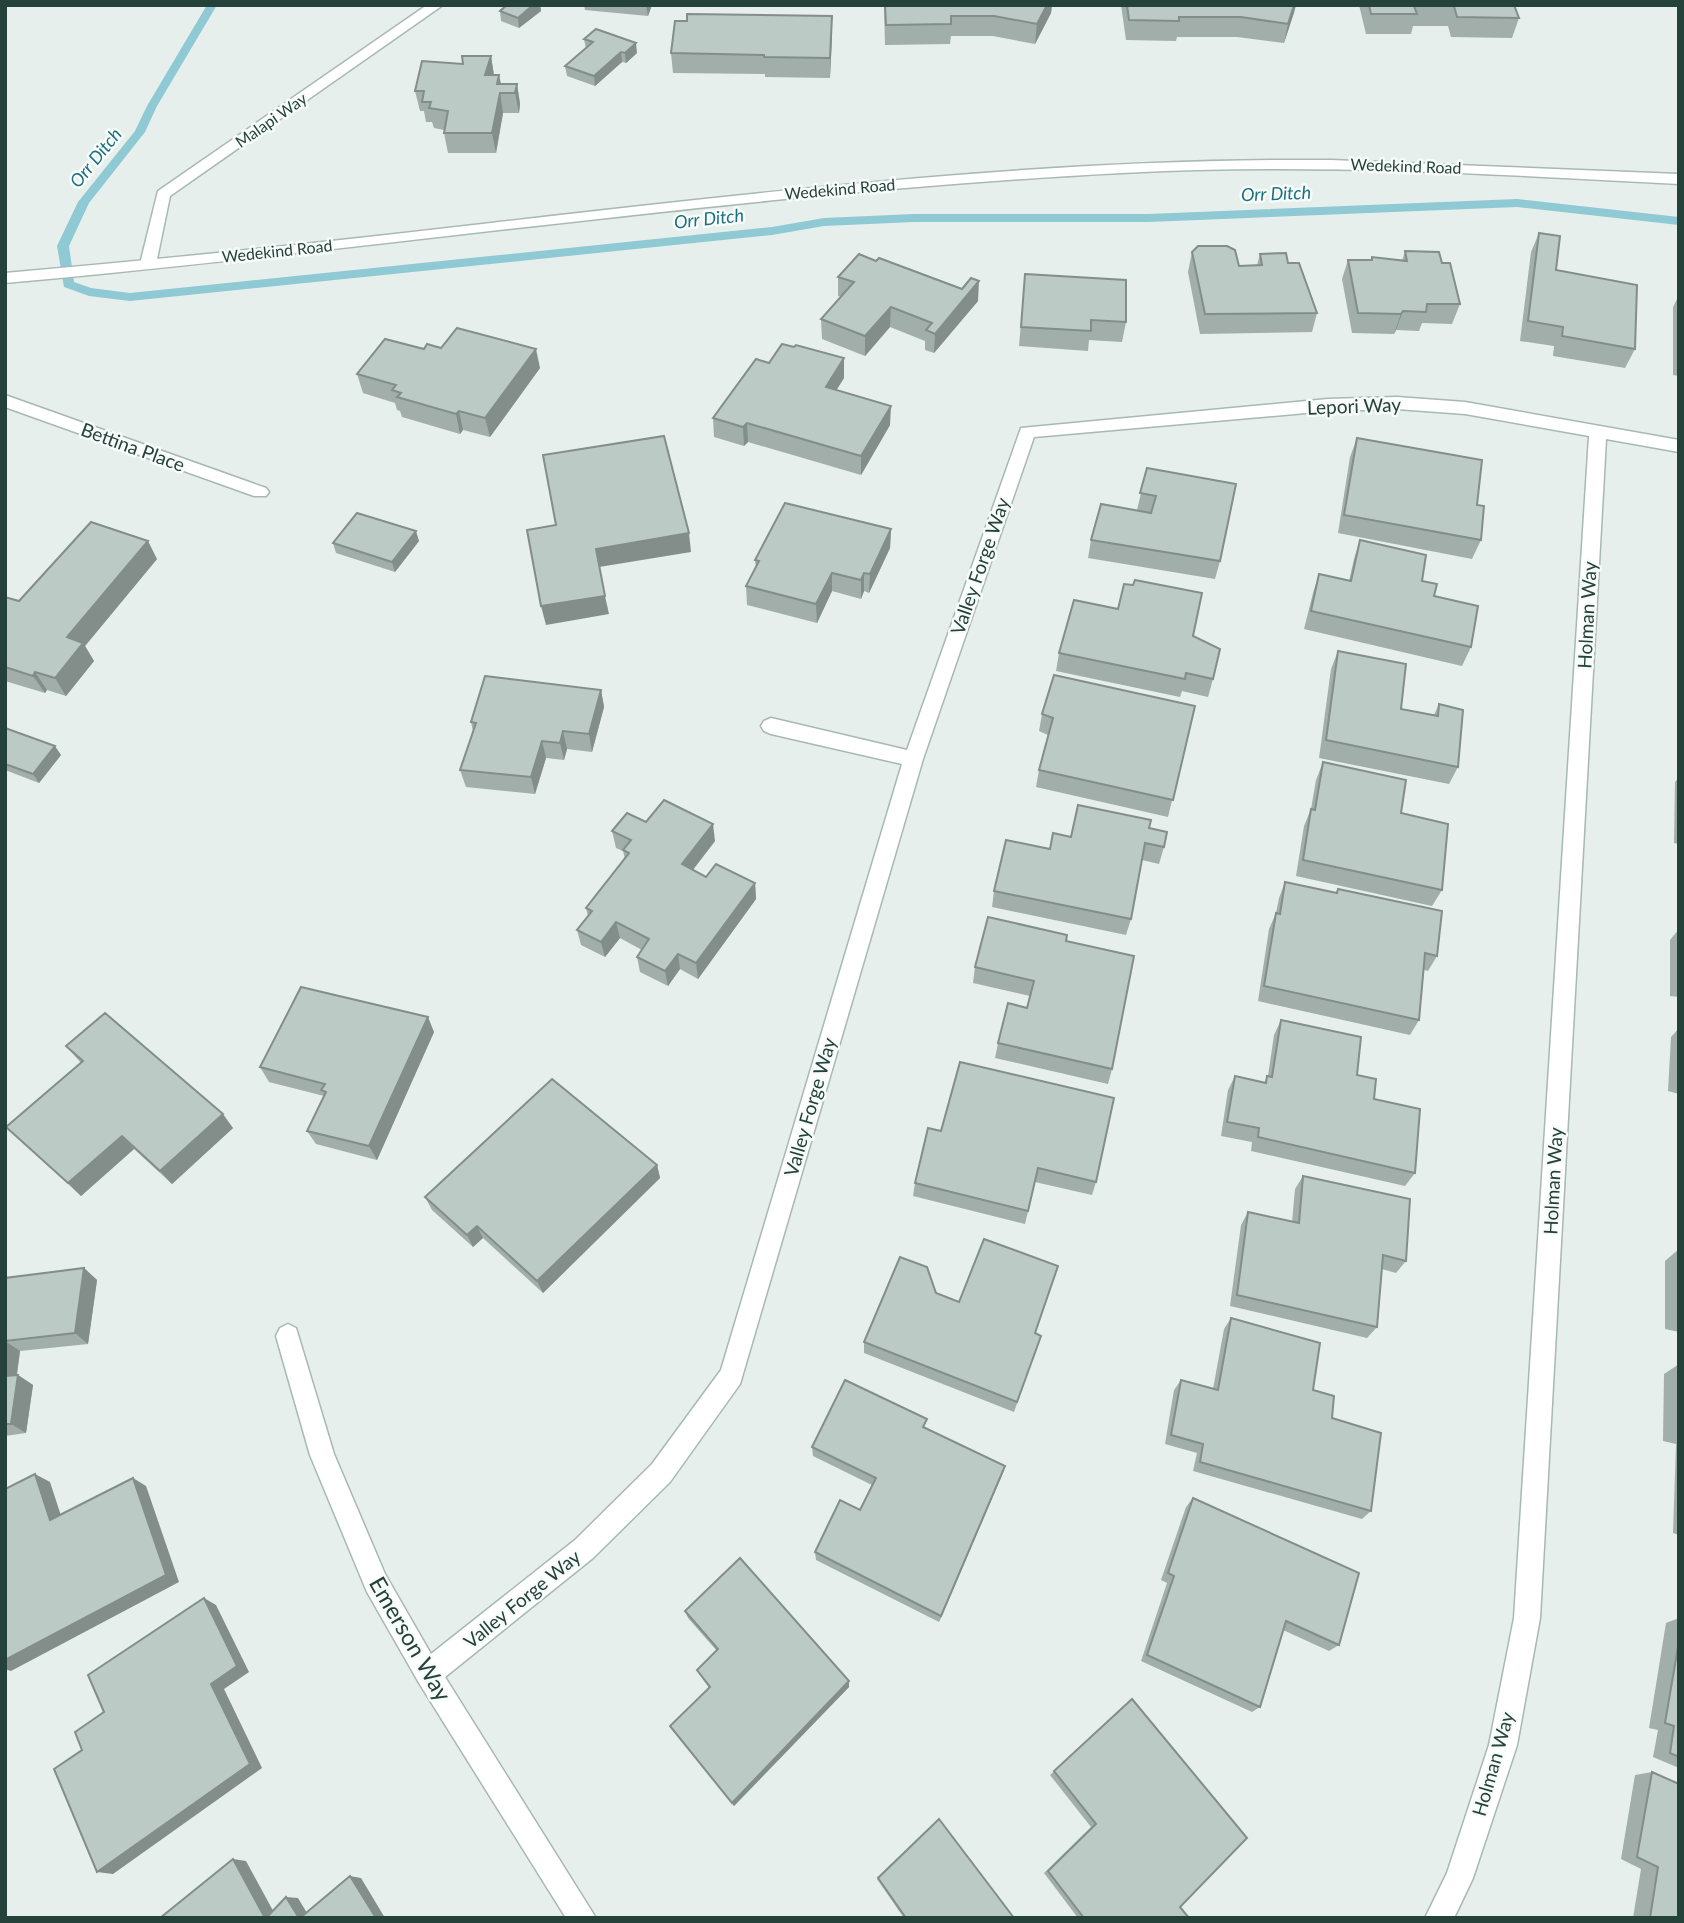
<svg xmlns="http://www.w3.org/2000/svg" width="1684" height="1923" viewBox="0 0 1684 1923" font-family="Lato,sans-serif">
  <style>
    .lines { fill: none; stroke-linecap: round; stroke-linejoin: round }
    .stream { fill: #8ec9d4; fill-rule: evenodd }
    .minor-casing { stroke: #a8b8b2; stroke-width: 3 }
    .tertiary-casing { stroke: #a8b8b2; stroke-width: 3 }
    .minor { fill: #fff; fill-rule: evenodd }
    .tertiary { fill: #fff; fill-rule: evenodd }
    .wall { fill: #a1aea9 }
    .shaded-wall { fill: #838d89 }
    .building { fill: #bbcac4; stroke: #838d89; stroke-width: 2 }
    .labels { text-anchor: middle; stroke-width: 5; stroke-linejoin: round; paint-order: stroke }
    .far-street-label { font-size: 16px; fill: #24423a; stroke: #f7fbf9 }
    .far-water-label { font-size: 18px; font-style: italic; fill: #1c6f80; stroke: #f7fbf9 }
    .street-label { font-size: 19px; fill: #24423a; stroke: #f7fbf9 }
    .near-street-label { font-size: 23px; fill: #24423a; stroke: #f7fbf9 }
  </style>
  <rect width="100%" height="100%" fill="#e6efeb"/>
  <g class="lines">
    <path class="stream" d="M207,5H217L157,106L145,132L89,203L69,246L74,282L91,288L130,293L772,227L824,218L914,214H1148L1517,199L1679,217V225L1517,207L1148,222H914L824,226L772,235L130,301L89,296L64,287L57,246L78,202L135,131L147,106Z"/>
    <g class="minor-casing">
      <g id="minor">
        <path d="M427,5H443L170,196L156,264L154,268H142L140,264L158,191Z"/>
        <path d="M5,395L266,488L269,492L266,496H254L5,407Z"/>
        <path d="M1397,397L1465,402L1679,440V452L1606,439L1540,1618L1517,1745L1473,1878L1454,1918H1425L1447,1873L1489,1745L1514,1618L1589,436L1465,414L1397,409L1328,411L1034,437L923,759L740,1384L670,1482L593,1558L445,1677L596,1918H566L419,1683L367,1592L310,1455L276,1336L280,1328L288,1324L296,1328L334,1454L385,1574L431,1654L575,1540L652,1464L721,1370L902,764L771,734L764,731L761,726L764,721L771,718L907,750L1021,428L1328,399Z"/>
      </g>
    </g>
    <g class="tertiary-casing">
      <path id="tertiary" d="M1331,160L1679,174V184C1493,174 1308,163 1122,173C749,192 378,250 5,283V273C167,259 329,242 491,223C770,191 1050,158 1331,160Z"/>
    </g>
    <use href="#minor" class="minor"/>
    <use href="#tertiary" class="tertiary"/>
  </g>
  <g class="wall">
    <path d="M507,5H540L541,11L519,28L501,21L500,11Z"/>
    <path d="M584,5H652L648,16L585,10Z"/>
    <path d="M884,5H1052L1051,13L1035,44L993,36H951L950,44L885,45Z"/>
    <path d="M1121,5H1296L1284,43L1237,37H1177L1176,41L1126,40Z"/>
    <path d="M1359,5H1514L1519,18L1512,38L1451,37L1448,26H1413L1411,34H1366Z"/>
    <path d="M832,16L830,78L765,77V74L673,73L671,53Z"/>
    <path d="M584,39L637,53L626,63L622,62L595,86L567,76L565,66L586,49Z"/>
    <path d="M491,56L494,75L501,84H517L520,104L519,113H503L496,153H448L444,133V130L434,128L432,122H426L424,111H420L415,91L463,64Z"/>
    <path d="M1539,233L1556,270L1635,349L1625,368L1553,356L1554,346L1520,341L1531,252Z"/>
    <path d="M1405,251L1442,263L1460,304L1452,324L1422,323L1419,331L1396,330L1394,334L1352,333L1342,279L1348,260H1370L1372,257L1402,261Z"/>
    <path d="M1192,252L1239,266L1257,265L1260,254L1288,263L1317,313L1312,332L1200,334L1188,272Z"/>
    <path d="M1025,274L1126,322L1122,342L1089,340L1088,351L1019,346Z"/>
    <path d="M838,277L978,301L934,353L925,350V341L890,327L865,356L822,339L821,319L841,297L838,296Z"/>
    <path d="M1679,295V376L1673,375V307Z"/>
    <path d="M441,348L540,368L490,437L463,430L460,434L402,417L400,411L397,410L395,403L363,393L357,374L424,349Z"/>
    <path d="M769,363L844,378L836,390L890,425L861,475L748,442L744,446L714,437L713,418Z"/>
    <path d="M1357,438L1477,505L1481,540L1472,559L1338,533L1350,457Z"/>
    <path d="M1147,468L1220,561L1215,579L1088,558L1091,540L1137,510Z"/>
    <path d="M891,529L890,548L869,593L864,591L861,599L832,591L817,623L747,605L746,586L756,568L755,560Z"/>
    <path d="M1360,540L1422,581L1434,596L1471,647L1462,666L1304,629L1313,593L1319,574L1349,581L1354,559Z"/>
    <path d="M419,541L395,572L336,553L333,543Z"/>
    <path d="M157,559L85,646L94,661L66,696L47,690L45,693L5,681V597L19,601Z"/>
    <path d="M1193,636L1213,679L1208,697L1182,691L1180,697L1056,671L1059,653Z"/>
    <path d="M1338,651L1401,709L1434,715L1439,704L1458,767L1449,784L1319,758L1331,669Z"/>
    <path d="M1679,655V717L1677,659Z"/>
    <path d="M601,690L604,707L592,752L567,749L564,760L546,758L535,794L466,787L460,770L473,731L471,722Z"/>
    <path d="M1195,706L1168,817L1036,787L1039,770L1048,735L1039,731L1042,714Z"/>
    <path d="M5,728L61,755L39,783L5,770Z"/>
    <path d="M1323,762L1442,890L1432,906L1296,876L1304,826L1311,809L1316,780Z"/>
    <path d="M1679,777V844L1674,843L1675,782Z"/>
    <path d="M646,822L715,841L693,870L706,877L755,883L756,899L698,979L680,969L668,986L640,972L637,957L642,950L620,938L605,957L581,945L577,930L588,916L586,908L625,859L623,851L616,848L612,831Z"/>
    <path d="M1149,828L1164,847L1159,864L1142,860L1131,919L1126,935L992,907L994,891L1050,849L1071,837Z"/>
    <path d="M1285,882L1336,893L1338,889L1437,956L1428,971L1424,970L1419,1020L1410,1035L1258,1001L1269,929L1276,913L1279,898Z"/>
    <path d="M1679,929V997L1670,996V940Z"/>
    <path d="M1066,941L1112,1069L1108,1084L995,1058L998,1043L1027,1008L1030,996L973,983L975,967Z"/>
    <path d="M1281,1020L1357,1075L1374,1099L1415,1173L1405,1186L1251,1151L1252,1142L1221,1136L1228,1090L1235,1076L1264,1083L1268,1076L1274,1035Z"/>
    <path d="M1679,1028V1094L1668,1091L1671,1037Z"/>
    <path d="M434,1032L377,1160L316,1144L307,1131L324,1096L269,1082L260,1067Z"/>
    <path d="M66,1046L233,1128L172,1184L134,1149L81,1196L6,1127L81,1063Z"/>
    <path d="M928,1128L1096,1182L1092,1195L1035,1182L1025,1224L913,1196L915,1183Z"/>
    <path d="M657,1165L660,1178L543,1293L483,1238L473,1247L432,1210L425,1197Z"/>
    <path d="M1303,1176L1406,1261L1396,1273L1382,1269L1377,1327L1367,1338L1230,1306L1241,1225L1248,1212L1292,1222L1295,1189Z"/>
    <path d="M1679,1249V1332L1665,1329V1261Z"/>
    <path d="M84,1268L97,1280L88,1344L20,1351L17,1375H18L33,1385L26,1433L5,1436V1278Z"/>
    <path d="M936,1293L1041,1336L1014,1412L864,1353V1342Z"/>
    <path d="M1231,1318L1313,1390L1332,1418L1371,1511L1362,1519L1193,1471L1197,1453L1165,1444L1174,1390L1181,1380L1213,1389L1224,1329Z"/>
    <path d="M1679,1364V1535L1673,1533L1676,1444L1663,1441L1664,1374Z"/>
    <path d="M926,1428L1002,1475L939,1622L816,1560L815,1552L860,1510L872,1485L813,1456L812,1447Z"/>
    <path d="M1193,1498L1339,1645L1329,1651L1283,1630L1260,1707L1252,1712L1141,1661L1167,1583L1161,1580L1186,1507Z"/>
    <path d="M685,1611L849,1687L734,1806L670,1726L709,1688L697,1670L717,1651L688,1618Z"/>
    <path d="M1679,1618V1768L1653,1757L1658,1730L1649,1728L1666,1623Z"/>
    <path d="M1132,1699L1180,1907L1189,1918H1078L1044,1873L1091,1827L1050,1775Z"/>
    <path d="M1652,1772L1679,1918H1633L1641,1869L1621,1859L1635,1775Z"/>
    <path d="M878,1878L1014,1918H904L877,1879Z"/>
  </g>
  <g class="shaded-wall">
    <path d="M533,5H540L541,11L519,28L518,18Z"/>
    <path d="M646,5H652L648,16Z"/>
    <path d="M1047,5H1052L1051,13L1035,44L1037,24Z"/>
    <path d="M1294,5H1296L1294,13L1284,43L1288,24Z"/>
    <path d="M832,16V36L830,78V58Z"/>
    <path d="M636,43L637,53L626,63L625,53Z"/>
    <path d="M621,52L622,62L595,86L594,76Z"/>
    <path d="M491,56L494,76L485,75Z"/>
    <path d="M499,75L503,93H500L503,113L496,153L492,133Z"/>
    <path d="M517,84L520,104L519,113L515,93Z"/>
    <path d="M979,281L978,301L934,353L935,334Z"/>
    <path d="M891,307L890,327L865,356V336Z"/>
    <path d="M1403,311L1396,330L1394,334L1401,314Z"/>
    <path d="M536,349L540,368L490,437L485,418Z"/>
    <path d="M844,358V378L826,407V387Z"/>
    <path d="M891,406L890,425L861,475V456Z"/>
    <path d="M459,411L463,430L460,434L456,414Z"/>
    <path d="M747,423L748,442L744,446L743,427Z"/>
    <path d="M891,529L890,548L869,593L870,574Z"/>
    <path d="M416,531L419,541L395,572L392,562Z"/>
    <path d="M689,533L691,552L599,567L596,549Z"/>
    <path d="M148,541L157,559L85,646L94,661L66,696L55,678L67,637Z"/>
    <path d="M832,573V591L817,623L816,604Z"/>
    <path d="M864,573V591L861,599V580Z"/>
    <path d="M605,596L609,614L546,625L541,606Z"/>
    <path d="M35,672L47,690L45,693L33,676Z"/>
    <path d="M601,690L604,707L592,752L589,734Z"/>
    <path d="M563,731L567,749L564,760L560,743Z"/>
    <path d="M542,741L546,758L535,794L531,777Z"/>
    <path d="M55,746L61,755L39,783L33,774Z"/>
    <path d="M713,824L715,841L684,881L682,864Z"/>
    <path d="M755,883L756,899L698,979L696,963Z"/>
    <path d="M616,922L620,938L605,957L601,942Z"/>
    <path d="M678,954L680,969L668,986L665,971Z"/>
    <path d="M428,1017L434,1032L377,1160L369,1146Z"/>
    <path d="M223,1114L233,1128L172,1184L160,1171Z"/>
    <path d="M122,1136L134,1149L81,1196L68,1183Z"/>
    <path d="M657,1165L660,1178L543,1293L537,1281Z"/>
    <path d="M477,1226L483,1238L473,1247L467,1235Z"/>
    <path d="M84,1268L97,1280L88,1344L75,1333Z"/>
    <path d="M5,1341L20,1351L15,1387L5,1380Z"/>
    <path d="M18,1375L33,1385L26,1433L11,1424Z"/>
    <path d="M1005,1466L1002,1475L939,1622L941,1616Z"/>
    <path d="M35,1474L50,1482L65,1528L50,1520Z"/>
    <path d="M133,1478L146,1486L179,1582L11,1671L5,1669V1660Z"/>
    <path d="M204,1598L216,1605L249,1672L224,1689L262,1768L113,1874L97,1872L211,1684Z"/>
    <path d="M849,1681V1687L734,1806L732,1803Z"/>
    <path d="M233,1859L246,1861L277,1918H265Z"/>
    <path d="M350,1876L361,1878L385,1918H376Z"/>
    <path d="M286,1897L298,1898L310,1918H299Z"/>
  </g>
  <g class="building">
    <path d="M507,5H533L518,18L500,11Z"/>
    <path d="M885,5H1047L1037,24L994,16H951V24L886,25Z"/>
    <path d="M1127,5H1294L1288,24L1241,17H1179V21L1129,20Z"/>
    <path d="M1369,5H1514L1519,18L1457,17L1454,6H1414L1417,14H1371Z"/>
    <path d="M687,14L832,16L830,58L764,57V55L671,53L675,21H687Z"/>
    <path d="M596,29L636,43L625,53L621,52L594,76L565,66L593,42L584,39Z"/>
    <path d="M462,56H491L485,75H499L497,84H517L515,93H500L492,133H444L448,111L429,108L431,102H422L424,91H415L422,61L463,64Z"/>
    <path d="M1539,233L1560,236L1556,270L1637,285L1635,349L1562,336L1563,327L1528,321Z"/>
    <path d="M1198,246H1227L1235,250L1239,266L1262,265L1260,254L1286,253L1288,263H1299L1317,313L1205,314L1192,252Z"/>
    <path d="M1405,251L1439,252L1442,263H1450L1460,304H1427L1426,312L1403,311L1401,314L1358,313L1348,260H1372V257L1407,261Z"/>
    <path d="M859,254L876,261L879,258L962,289L971,278L979,281L935,334L926,330L932,323L891,307L865,336L821,319L854,282L838,277Z"/>
    <path d="M1025,274L1126,280V322L1091,320V331L1021,327Z"/>
    <path d="M457,328L536,349L485,418L459,411L456,414L397,397L401,393L392,390L396,385L357,374L385,339L424,349L427,344L441,348Z"/>
    <path d="M782,344L794,347L796,345L844,358L826,387L891,406L861,456L747,423L743,427L713,418L756,359L769,363Z"/>
    <path d="M664,436L689,533L596,549L605,596L541,606L527,530L556,525L543,455Z"/>
    <path d="M1357,438L1482,460L1477,505L1484,506L1481,540L1344,515Z"/>
    <path d="M1147,468L1236,484L1220,561L1091,540L1101,504L1151,513L1156,496L1140,493Z"/>
    <path d="M785,503L891,529L870,574L864,573L861,580L832,573L816,604L746,586L759,561L755,560Z"/>
    <path d="M357,513L416,531L392,562L333,543Z"/>
    <path d="M91,522L148,541L67,637L83,643L55,678L35,672L33,676L5,667V597L19,601Z"/>
    <path d="M1360,540L1426,555L1422,581L1437,584L1434,596L1478,606L1471,647L1311,611L1319,574L1351,581Z"/>
    <path d="M1135,580L1202,593L1193,636L1220,649L1213,679L1186,673L1185,679L1059,653L1074,600L1118,609L1124,584L1133,585Z"/>
    <path d="M1338,651L1406,664L1401,709L1438,716L1439,704L1463,710L1458,767L1326,740Z"/>
    <path d="M1054,675L1195,706L1173,800L1039,770L1053,718L1042,714Z"/>
    <path d="M485,676L601,690L589,734L563,731L560,743L542,741L531,777L460,770L476,723L471,722Z"/>
    <path d="M5,728L55,746L33,774L5,764Z"/>
    <path d="M1323,762L1406,780L1401,813L1448,824L1442,890L1303,860L1311,809L1315,810Z"/>
    <path d="M664,800L713,824L682,864L706,877L716,864L755,883L696,963L678,954L665,971L637,957L649,939L616,922L601,942L577,930L592,911L586,908L629,853L623,850L631,840L612,831L627,813L646,822Z"/>
    <path d="M1078,805L1151,820L1149,828L1167,832L1164,847L1145,843L1131,919L994,891L1006,840L1050,849L1053,833L1071,837Z"/>
    <path d="M1285,882L1337,893L1338,889L1442,911L1437,956L1425,953L1419,1020L1264,986L1276,913L1280,914Z"/>
    <path d="M988,917L1067,935L1066,941L1134,956L1112,1069L998,1043L1008,1003L1027,1008L1034,981L975,967Z"/>
    <path d="M301,987L428,1017L369,1146L307,1131L326,1092L321,1090L325,1084L260,1067Z"/>
    <path d="M105,1013L223,1114L160,1171L122,1136L68,1183L6,1127L83,1061L66,1046Z"/>
    <path d="M1281,1020L1361,1037L1357,1075L1376,1079L1374,1099L1420,1109L1415,1173L1258,1137L1259,1128L1227,1122L1235,1076L1266,1083L1267,1076L1272,1077Z"/>
    <path d="M960,1062L1114,1098L1096,1182L1038,1168L1028,1211L915,1183L928,1128L941,1131Z"/>
    <path d="M552,1079L657,1165L537,1281L477,1226L467,1235L425,1197Z"/>
    <path d="M1303,1176L1410,1199L1406,1261L1383,1255L1377,1327L1237,1295L1248,1212L1299,1223Z"/>
    <path d="M984,1239L1058,1266L1035,1333L1041,1336L1017,1402L864,1342L900,1257L927,1267L936,1293L959,1302Z"/>
    <path d="M84,1268L75,1333L5,1341V1278Z"/>
    <path d="M1231,1318L1320,1343L1313,1390L1334,1396L1332,1418L1381,1433L1371,1511L1200,1462L1203,1444L1171,1435L1181,1380L1218,1390Z"/>
    <path d="M18,1375L11,1424H5V1376Z"/>
    <path d="M845,1380L927,1419L923,1427L1005,1466L941,1616L815,1552L840,1500L860,1510L876,1478L812,1447Z"/>
    <path d="M1679,1394V1432H1678Z"/>
    <path d="M35,1474L50,1520L133,1478L166,1575L5,1660V1489Z"/>
    <path d="M1193,1498L1359,1573L1339,1645L1286,1621L1260,1707L1147,1655L1174,1576L1168,1573Z"/>
    <path d="M740,1558L849,1681L732,1803L670,1726L710,1687L697,1670L718,1649L685,1611Z"/>
    <path d="M204,1598L237,1666L211,1684L250,1764L97,1872L54,1769L82,1750L75,1732L104,1712L88,1675Z"/>
    <path d="M1679,1641V1757L1670,1753L1674,1726L1665,1723Z"/>
    <path d="M1132,1699L1247,1838L1180,1907L1189,1918H1084L1048,1871L1096,1824L1054,1771Z"/>
    <path d="M1652,1772L1679,1784V1918H1650L1658,1867L1637,1857Z"/>
    <path d="M939,1819L1014,1918H906L878,1878Z"/>
    <path d="M233,1859L265,1918H160Z"/>
    <path d="M350,1876L376,1918H300Z"/>
    <path d="M286,1897L299,1918H266Z"/>
  </g>
  <g class="labels">
    <g class="far-street-label">
      <text transform="translate(271 120) rotate(-35)" y="6">Malapi Way</text>
      <text transform="translate(1406 166) rotate(2)" y="6">Wedekind Road</text>
      <text transform="translate(840 189) rotate(-5)" y="6">Wedekind Road</text>
      <text transform="translate(277 251) rotate(-6)" y="6">Wedekind Road</text>
    </g>
    <g class="far-water-label">
      <text transform="translate(96 158) rotate(-51)" y="6">Orr Ditch</text>
      <text transform="translate(1276 194) rotate(-2)" y="6">Orr Ditch</text>
      <text transform="translate(709 219) rotate(-6)" y="6">Orr Ditch</text>
    </g>
    <g class="street-label">
      <text transform="translate(1354 406) rotate(-2)" y="7">Lepori Way</text>
      <text transform="translate(133 447) rotate(20)" y="7">Bettina Place</text>
      <text transform="translate(980 566) rotate(-71)" y="7">Valley Forge Way</text>
      <text transform="translate(1587 615) rotate(-87)" y="7">Holman Way</text>
      <text transform="translate(810 1107) rotate(-74)" y="7">Valley Forge Way</text>
      <text transform="translate(1553 1181) rotate(-87)" y="7">Holman Way</text>
      <text transform="translate(522 1599) rotate(-39)" y="7">Valley Forge Way</text>
      <text transform="translate(1493 1764) rotate(-74)" y="7">Holman Way</text>
    </g>
    <g class="near-street-label">
      <text transform="translate(410 1639) rotate(60)" y="8">Emerson Way</text>
    </g>
  </g>
  <rect width="1684" height="1923" fill="none" stroke="#24423a" stroke-width="14"/>
</svg>
